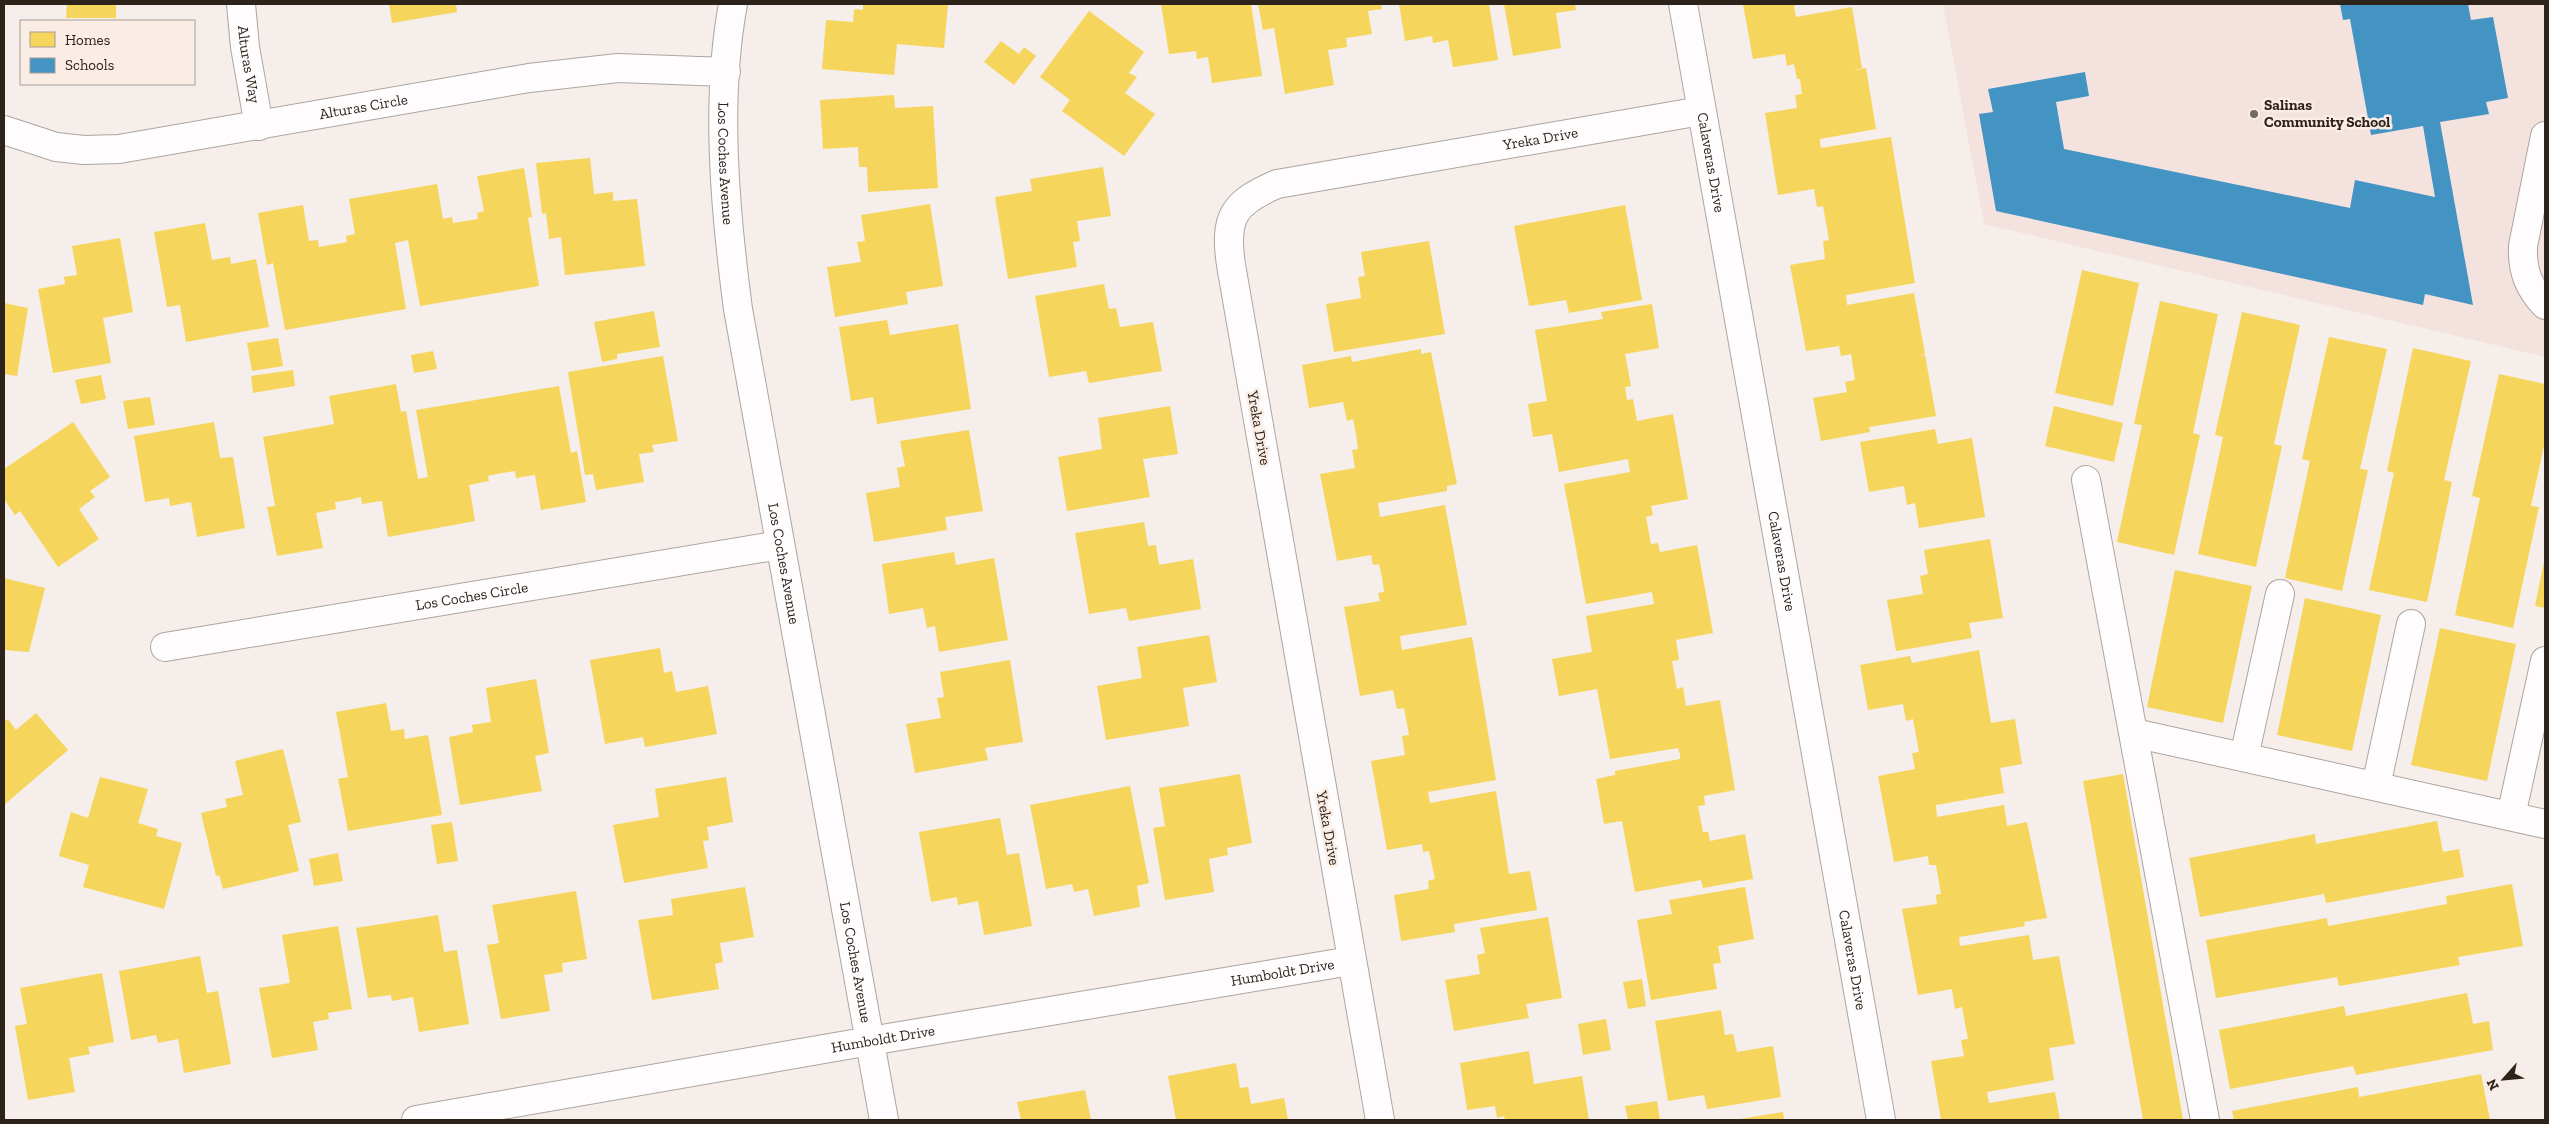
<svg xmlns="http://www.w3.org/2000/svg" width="2549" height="1124" viewBox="0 0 2549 1124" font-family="'Zilla Slab',serif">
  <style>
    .industrial { fill: #f4e2df }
    .homes { fill: #f6d55c }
    .schools { fill: #4393c3 }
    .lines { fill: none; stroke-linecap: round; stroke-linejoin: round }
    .minor-casing { stroke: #ada5a0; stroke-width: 30 }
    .minor { stroke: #fefcfc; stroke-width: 28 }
    .poi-dot { fill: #746a63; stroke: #faede5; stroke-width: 2 }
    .labels { text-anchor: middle; stroke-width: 5; stroke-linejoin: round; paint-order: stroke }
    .street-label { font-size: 15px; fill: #2e231b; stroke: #faede5 }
    .poi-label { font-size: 15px; font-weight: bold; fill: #2e231b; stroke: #faede5; text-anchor: start }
  </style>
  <rect width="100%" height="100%" fill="#f5eeea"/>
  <path class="industrial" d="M1943,4H2545V357L1984,224Z"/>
  <g class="homes">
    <path d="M67,4H116V18H66Z"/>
    <path d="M389,4H456L457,12L392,23Z"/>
    <path d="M863,4H948L944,48L897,44L894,75L822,69L826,20L853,22L854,9L863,10Z"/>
    <path d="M1161,4H1251L1262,76L1212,83L1208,57L1197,59L1196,51L1169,54Z"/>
    <path d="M1258,4H1381L1382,9L1368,11L1372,34L1346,38L1347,47L1328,50L1334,85L1285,94L1274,28L1263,30Z"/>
    <path d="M1399,4H1489L1498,60L1453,67L1448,40L1433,43L1432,36L1405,41Z"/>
    <path d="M1504,4H1575L1576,10L1556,13L1561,48L1513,56Z"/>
    <path d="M1743,4H1799L1794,6L1796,17L1852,7L1862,68L1850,71L1866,68L1876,129L1820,139V143L1821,148L1891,137L1915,283L1846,295L1847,305L1914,293L1925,354L1919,356L1925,355L1936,416L1869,427L1870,432L1821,441L1813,398L1847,392L1845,382L1855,380L1851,354L1841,356L1839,346L1806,351L1790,265L1825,259L1823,241L1829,240L1823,206L1817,207L1814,189L1778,195L1765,113L1797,108L1795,95L1802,94L1800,79H1797L1794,64L1787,66L1785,54L1753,59Z"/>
    <path d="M1089,11L1144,52L1129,73L1137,77L1125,93L1155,114L1124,156L1062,111L1070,100L1040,77Z"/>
    <path d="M1001,41L1019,54L1024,47L1036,56L1014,85L984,62Z"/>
    <path d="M894,95L895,108L933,106L938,188L868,192L867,167H859L858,147L823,149L820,100Z"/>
    <path d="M590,158L594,194L613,192V201L637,199L645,266L565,275L561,237L549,239L546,213L542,214L536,163Z"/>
    <path d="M1103,167L1111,216L1077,221L1080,241L1073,242L1077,267L1008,279L995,197L1032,191L1030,179Z"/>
    <path d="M524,168L532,217L528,218L539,286L420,306L408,240L395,243L406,309L285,330L273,263L267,265L258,213L303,205L309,241L318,240L319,247L347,242L346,236L355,234L349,199L437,184L443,219L452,217L453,223L478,219L477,213L484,211L477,176Z"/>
    <path d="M930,204L943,286L906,292L908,304L835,317L827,267L861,262L857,242L865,241L861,215Z"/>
    <path d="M1625,205L1642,300L1569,313L1566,300L1529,306L1514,226Z"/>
    <path d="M205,223L212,260L230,257L231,264L256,259L269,327L186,342L180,305L167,307L154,232Z"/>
    <path d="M120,238L133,312L103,318L111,363L53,373L38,289L65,284L64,277L77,275L72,246Z"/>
    <path d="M1429,241L1445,334L1334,352L1326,304L1361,298L1358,277L1365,276L1361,252Z"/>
    <path d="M2082,270L2139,283L2113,406L2055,393Z"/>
    <path d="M1104,284L1109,309L1116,308L1120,327L1153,322L1162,371L1089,383L1086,371L1049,377L1035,296Z"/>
    <path d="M2160,301L2218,314L2193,433L2200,435L2174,555L2117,542L2142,425L2134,424Z"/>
    <path d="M4,303L28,308L17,376L4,374Z"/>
    <path d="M1652,304L1659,348L1625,354L1631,386L1625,387L1627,400L1633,399L1637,421L1673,414L1688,499L1651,506L1653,515L1646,517L1651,544L1658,543L1660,552L1697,545L1713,633L1676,640L1679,660L1672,661L1677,689L1683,687L1686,706L1720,700L1735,790L1704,796L1705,805L1698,806L1703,832H1708L1710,841L1745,834L1753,879L1703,888L1701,880L1635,892L1622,821L1604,824L1596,779L1615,775V771L1680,759V754L1678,748L1610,759L1597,689L1559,696L1552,659L1592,652L1586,616L1654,604L1652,592L1586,604L1575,543L1564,484L1630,472L1628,459L1559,472L1552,434L1533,437L1528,404L1547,401L1535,330L1603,319L1601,312Z"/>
    <path d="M654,311L660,347L617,354V359L602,362L594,322Z"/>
    <path d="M2242,312L2300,325L2274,444L2282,446L2256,567L2198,554L2223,437L2215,435Z"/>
    <path d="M887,320L890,335L958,324L971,409L877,424L873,397L851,401L839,327Z"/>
    <path d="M2329,337L2387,349L2360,469L2368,470L2342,591L2285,578L2310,461L2302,459Z"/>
    <path d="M278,338L283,366L252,371L247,343Z"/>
    <path d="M2413,348L2471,361L2444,480L2452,482L2427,602L2369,590L2394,473L2387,471Z"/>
    <path d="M1421,349V354L1431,352L1457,484L1447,486V491L1378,503L1380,517L1445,505L1467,625L1400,636L1401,644L1402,650L1472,637L1496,780L1428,792L1430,803L1496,791L1509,874L1530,871L1537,910L1454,924L1455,932L1401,941L1394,895L1429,889L1428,881L1435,879L1429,851L1423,852L1422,844L1387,850L1371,761L1405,755L1402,736L1409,735L1407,724L1404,708L1397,709L1393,690L1360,696L1344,607L1380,601L1378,593L1384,592L1382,577L1379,564L1373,565L1371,555L1337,561L1320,474L1355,468L1352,450L1358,449L1356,434L1353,419L1347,421L1343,402L1309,408L1302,365L1351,356L1352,362Z"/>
    <path d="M433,351L437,369L414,373L411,355Z"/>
    <path d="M663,356L678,441L652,445L654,452L639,454L644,482L596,490L593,474L585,475L568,372Z"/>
    <path d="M293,370L295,386L253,393L251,376Z"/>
    <path d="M2499,374L2545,384V441L2531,506L2539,507L2513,628L2455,615L2480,498L2472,496Z"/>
    <path d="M101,375L106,399L81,404L75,380Z"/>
    <path d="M396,384L401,412L406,411L418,479L428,477L416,410L559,386L571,453L577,451L586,502L541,510L535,475L516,478L515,471L502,473L488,476L489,481L469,485L475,521L388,537L382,501L362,504L361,497L348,500L335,502L336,509L316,513L323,548L277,556L267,507L275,506L263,437L334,424L329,396Z"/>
    <path d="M150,397L155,425L128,429L123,401Z"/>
    <path d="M1170,406L1178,454L1143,459L1150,497L1067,511L1058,457L1102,449L1098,418Z"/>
    <path d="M2054,406L2123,423L2114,462L2045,446Z"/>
    <path d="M73,422L110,477L90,491L95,497L79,509L99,539L58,567L20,511L15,515L4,499V469Z"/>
    <path d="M214,422L220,458L233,457L245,528L197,537L191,502L170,506L169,498L145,502L134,436Z"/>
    <path d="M1935,429L1938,444L1972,438L1985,517L1919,528L1915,503L1907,505L1904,486L1869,492L1860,442Z"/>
    <path d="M969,430L983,511L945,517L947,530L874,542L866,493L900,487L897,468L905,466L900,441Z"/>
    <path d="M1144,522L1148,546L1156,545L1159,565L1193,559L1201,609L1129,621L1126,608L1089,614L1075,533Z"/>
    <path d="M1990,539L2003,618L1969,623L1972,638L1896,651L1887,600L1923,594L1920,576L1928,574L1924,550Z"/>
    <path d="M954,552L956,565L994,558L1008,640L939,652L935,626L927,628L923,608L889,614L882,564Z"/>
    <path d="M2544,562L2545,563V608L2535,606Z"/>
    <path d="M2175,570L2252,586L2223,723L2147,707Z"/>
    <path d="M4,578L45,588L29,652L4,650Z"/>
    <path d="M2305,598L2381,615L2352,751L2277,735Z"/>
    <path d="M2440,628L2516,644L2487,781L2411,765Z"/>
    <path d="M1209,635L1217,682L1183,688L1189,726L1106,740L1097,686L1142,678L1137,647Z"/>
    <path d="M660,648L664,673L672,671L676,692L708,686L717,734L645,747L643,737L605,744L590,660Z"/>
    <path d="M1979,650L1991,723L2015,719L2022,764L2000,768L2004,793L1936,805L1937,817L2004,805L2007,826L2027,822L2047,918L2024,922L2025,926L1959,937L1960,946L2029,935L2033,960L2059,956L2075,1044L2049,1048L2054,1080L1987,1092L1989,1103L2055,1092L2060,1120H1941L1931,1061L1964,1056L1961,1040L1968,1039L1962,1007L1955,1009L1952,989L1918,995L1902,909L1937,904L1936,895L1941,894L1936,865H1929L1928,856L1894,862L1878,776L1915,769L1912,753L1919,752L1913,719L1906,721L1903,704L1868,710L1860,665L1910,656L1912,663Z"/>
    <path d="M1010,660L1023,742L985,748L988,760L915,773L906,724L941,718L937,698L944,697L940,672Z"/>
    <path d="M536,679L549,753L535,756L542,791L460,805L449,737L473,732L472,725L491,722L486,688Z"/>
    <path d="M386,703L391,731L404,729L405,739L428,735L442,815L348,831L338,779L348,777L336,712Z"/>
    <path d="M36,713L68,750L4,805V722L8,719L16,730Z"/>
    <path d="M283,749L301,822L288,825L299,871L223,889L219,875L216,876L201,813L227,807L225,799L243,795L235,761Z"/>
    <path d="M1240,774L1252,843L1227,848L1228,855L1209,859L1214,892L1165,900L1153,828L1165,826L1159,788Z"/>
    <path d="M2123,774L2183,1120H2143L2083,781Z"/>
    <path d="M100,777L148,789L138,823L158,829L156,836L182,843L164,909L83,887L89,865L59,856L71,812L88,818Z"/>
    <path d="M726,777L733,822L707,827L709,840L703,841L708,868L624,883L613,825L659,817L655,789Z"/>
    <path d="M1130,786L1149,883L1137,886L1140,907L1094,916L1088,889L1074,892L1072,884L1046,889L1030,805Z"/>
    <path d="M1000,818L1007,855L1019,853L1032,926L984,935L978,901L958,905L957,897L931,902L919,832Z"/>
    <path d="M2437,821L2443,852L2459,849L2464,877L2326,903L2324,894L2200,917L2189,858L2315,834L2316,844Z"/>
    <path d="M452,822L458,861L437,864L431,825Z"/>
    <path d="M338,853L343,881L314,886L309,859Z"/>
    <path d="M2512,884L2523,946L2458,957L2460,965L2339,986L2337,977L2216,998L2206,940L2327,918L2328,926L2447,904L2446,896Z"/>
    <path d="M745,887L754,937L720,943L723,962L715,964L719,989L652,1000L638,920L673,915L671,899Z"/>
    <path d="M1745,887L1754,939L1718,946L1721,963L1713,964L1717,989L1651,1000L1637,920L1672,914L1669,900Z"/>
    <path d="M576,891L587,959L562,963L563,972L544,975L550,1011L501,1019L487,945L499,943L492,905Z"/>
    <path d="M438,915L444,952L457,950L469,1024L419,1032L413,997L392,1001L391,995L368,998L356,928Z"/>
    <path d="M1548,917L1562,998L1526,1004L1529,1018L1454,1031L1445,980L1480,974L1477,955L1485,953L1480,928Z"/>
    <path d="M338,926L352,1009L328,1013L329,1019L313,1022L318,1050L272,1058L259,988L290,983L282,935Z"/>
    <path d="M200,956L207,993L218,991L231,1064L184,1073L178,1039L158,1043L156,1035L131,1040L119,971Z"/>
    <path d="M102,973L114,1042L88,1047L90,1054L69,1058L75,1092L28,1100L15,1026L27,1024L20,988Z"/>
    <path d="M1642,979L1646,1006L1628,1009L1623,982Z"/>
    <path d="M2467,993L2473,1024L2489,1021L2493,1050L2356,1075L2353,1066L2230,1089L2219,1030L2344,1006L2346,1016Z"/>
    <path d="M1721,1010L1725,1035L1733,1034L1737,1052L1773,1046L1781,1097L1707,1109L1704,1095L1668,1101L1655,1021Z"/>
    <path d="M1606,1019L1611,1050L1583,1055L1578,1024Z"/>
    <path d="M1529,1051L1534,1084L1582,1076L1589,1120H1505L1504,1116L1497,1118L1495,1106L1467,1110L1460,1063Z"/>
    <path d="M1236,1063L1240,1088L1248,1087L1251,1104L1284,1098L1288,1120H1176L1168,1076Z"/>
    <path d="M2481,1074L2490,1120H2234L2232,1111L2358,1087L2359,1097Z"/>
    <path d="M1085,1090L1091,1120H1021L1017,1102Z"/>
    <path d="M1657,1101L1660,1120H1628L1625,1106Z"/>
    <path d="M1783,1112L1784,1120H1740V1119Z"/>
  </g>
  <path class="schools" d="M2340,4H2468L2471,20L2493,17L2508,98L2486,102L2489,114L2440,122L2473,305L2425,294L2423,305L1996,211L1979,114L1993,112L1988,89L2085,72L2089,96L2056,102L2064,149L2350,208L2355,180L2435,197L2423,126L2371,135L2350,19L2343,20Z"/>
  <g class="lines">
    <g class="minor-casing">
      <g id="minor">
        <path id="s1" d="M241,4L245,47L259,126"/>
        <path id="s2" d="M733,4C715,101 725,211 738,309L884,1120"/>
        <path id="s3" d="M1683,4L1881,1120"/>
        <path id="s4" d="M4,130L56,147L84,150L119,149L529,78L618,68L726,72"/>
        <path d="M2545,136L2523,246C2522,270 2528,287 2545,305"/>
        <path d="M2086,480L2205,1120"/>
        <path id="s5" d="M165,647L780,545"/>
        <path d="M2134,733L2545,824"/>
        <path d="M2244,757L2280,594"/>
        <path d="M2376,786L2411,624"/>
        <path d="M2511,816L2545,661"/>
        <path id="s6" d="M416,1120L870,1041L1351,961"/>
        <path id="s7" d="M1380,1120L1231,265C1224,217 1233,203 1277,184L1701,111"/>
      </g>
    </g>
    <use href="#minor" class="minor"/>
  </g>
  <circle class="poi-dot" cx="2254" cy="114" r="5"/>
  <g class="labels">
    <g class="street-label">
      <text dy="5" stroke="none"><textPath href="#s1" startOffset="61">Alturas Way</textPath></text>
      <text dy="5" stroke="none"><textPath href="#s4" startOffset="366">Alturas Circle</textPath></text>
      <text dy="5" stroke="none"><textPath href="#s7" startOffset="1240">Yreka Drive</textPath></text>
      <text dy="5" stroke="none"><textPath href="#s3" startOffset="161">Calaveras Drive</textPath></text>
      <text dy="5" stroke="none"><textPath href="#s2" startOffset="160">Los Coches Avenue</textPath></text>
      <text transform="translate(1259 428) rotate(80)" y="5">Yreka Drive</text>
      <text dy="5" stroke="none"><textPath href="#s3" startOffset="566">Calaveras Drive</textPath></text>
      <text dy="5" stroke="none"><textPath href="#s2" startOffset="565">Los Coches Avenue</textPath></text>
      <text dy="5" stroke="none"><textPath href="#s5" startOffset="311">Los Coches Circle</textPath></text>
      <text transform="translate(1328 828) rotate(80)" y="5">Yreka Drive</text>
      <text dy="5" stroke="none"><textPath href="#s3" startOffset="971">Calaveras Drive</textPath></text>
      <text dy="5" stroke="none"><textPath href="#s2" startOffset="970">Los Coches Avenue</textPath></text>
      <text dy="5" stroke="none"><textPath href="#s6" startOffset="879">Humboldt Drive</textPath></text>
      <text dy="5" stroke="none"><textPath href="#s6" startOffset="474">Humboldt Drive</textPath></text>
    </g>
    <g class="poi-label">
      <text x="2264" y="110">Salinas<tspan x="2264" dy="17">Community School</tspan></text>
    </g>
  </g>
  <rect width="2549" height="1124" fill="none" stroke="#2e231b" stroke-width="10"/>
  <rect x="20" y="20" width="175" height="65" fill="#faede5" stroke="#a89c94"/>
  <rect x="30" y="32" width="25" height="15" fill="#f6d55c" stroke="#a89c94"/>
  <text x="65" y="45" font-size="15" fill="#2e231b">Homes</text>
  <rect x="30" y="58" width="25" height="15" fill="#4393c3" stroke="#a89c94"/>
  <text x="65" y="70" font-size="15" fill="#2e231b">Schools</text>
  <g transform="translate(2504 1079) rotate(243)" stroke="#faede5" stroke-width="4" paint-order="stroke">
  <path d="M0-4L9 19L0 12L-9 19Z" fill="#2e231b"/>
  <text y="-8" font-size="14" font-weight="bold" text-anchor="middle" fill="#2e231b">N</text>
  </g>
</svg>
